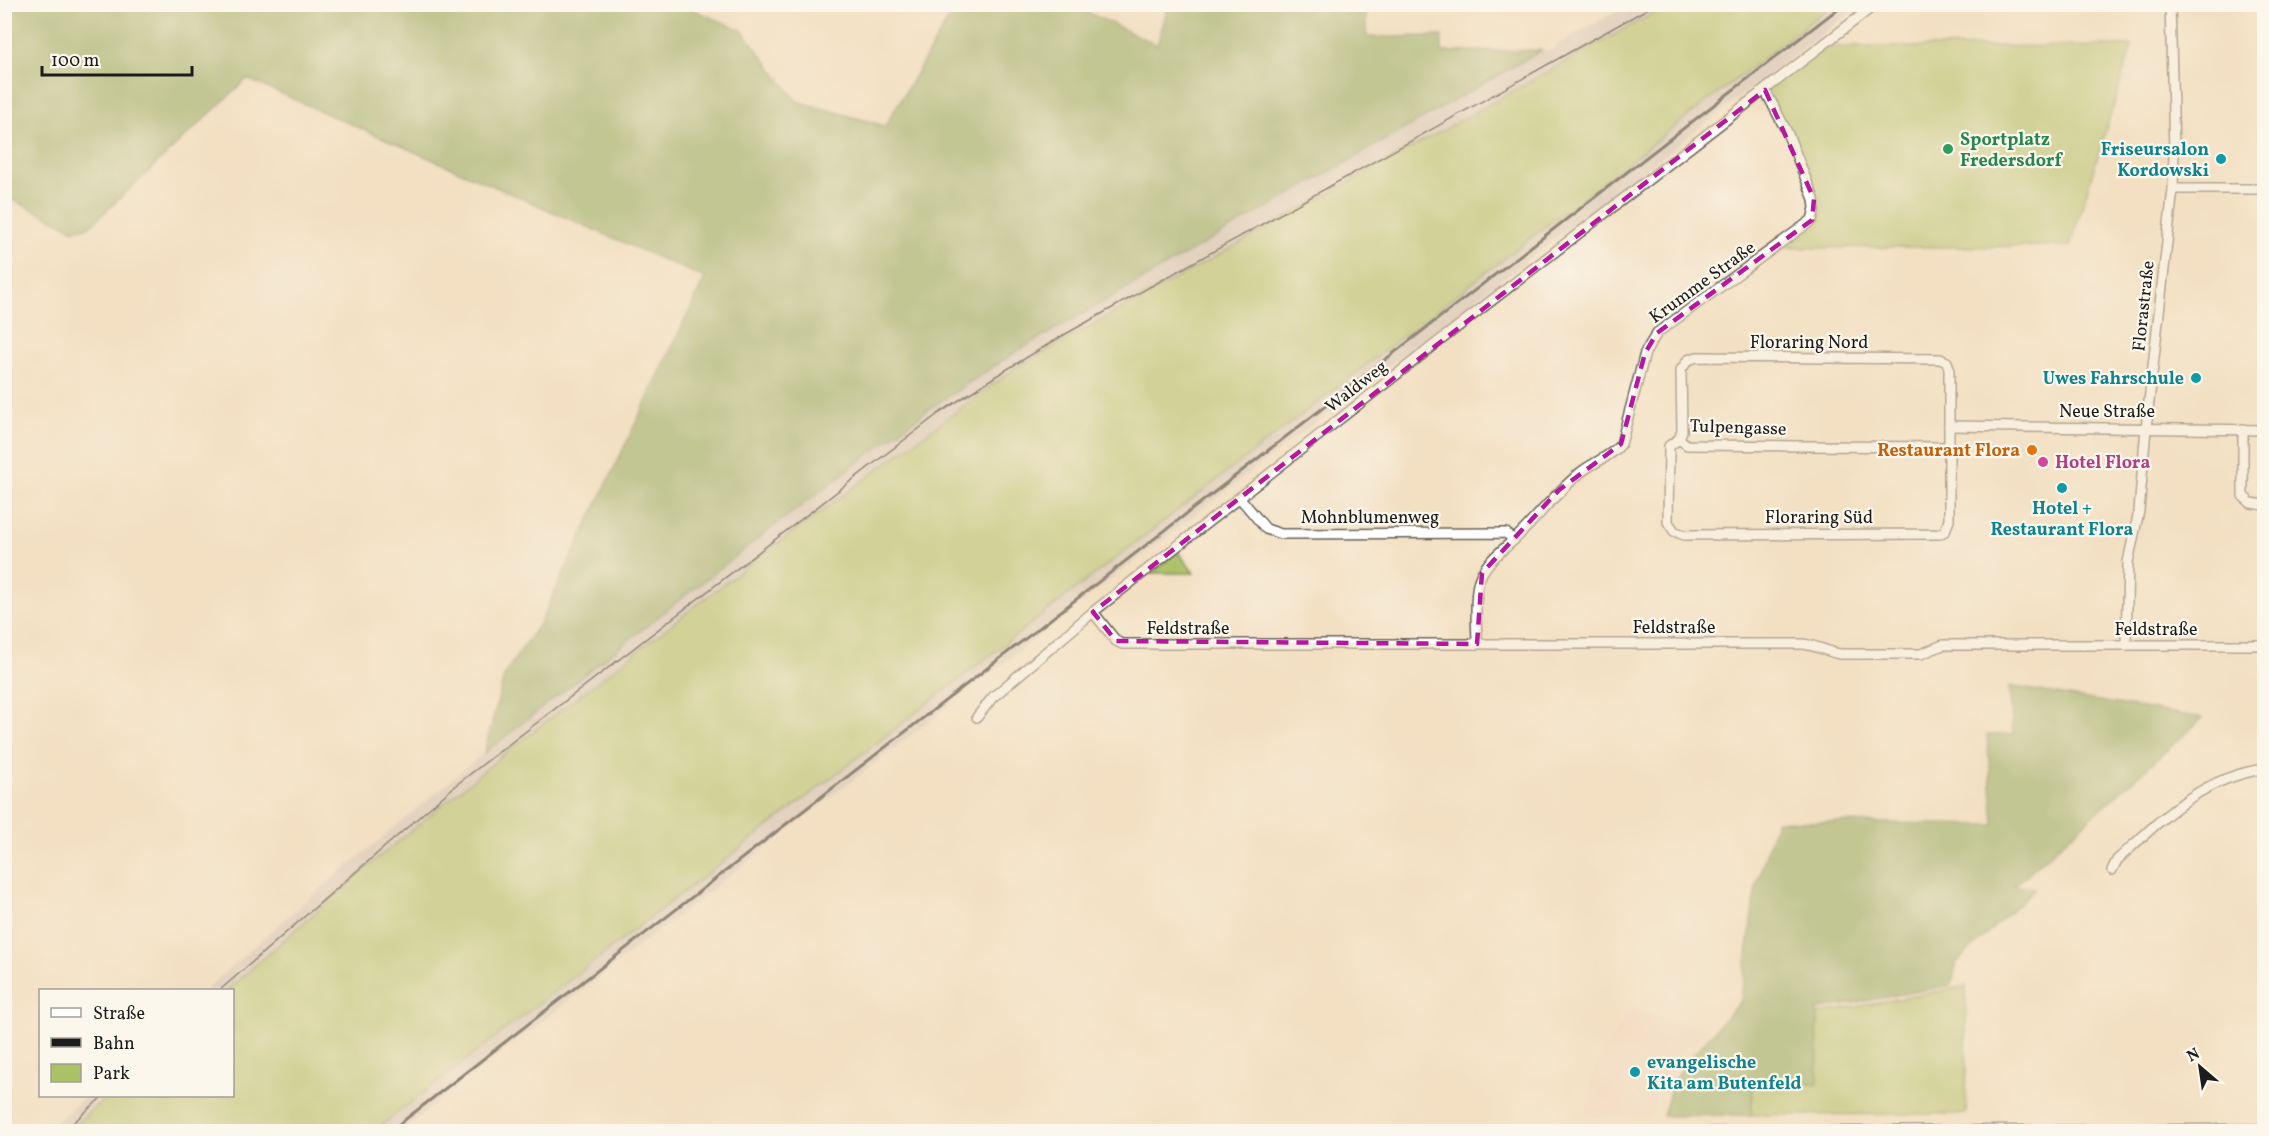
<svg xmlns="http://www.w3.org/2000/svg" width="2269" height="1136" viewBox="0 0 2269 1136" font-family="Vollkorn,serif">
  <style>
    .built { fill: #f3d4bf }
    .industrial { fill: #cfc0bb }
    .green { fill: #abc165; stroke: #646e40; stroke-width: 1.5 }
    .forest { fill: #88a75a; stroke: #52623b; stroke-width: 1.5 }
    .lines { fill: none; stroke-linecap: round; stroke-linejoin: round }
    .street-casing { stroke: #676156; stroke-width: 12 }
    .street { stroke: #fff; stroke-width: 9 }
    .tram { stroke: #1c1c1c; stroke-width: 1.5 }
    .rail { stroke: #1c1c1c; stroke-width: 3 }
    .marked { fill: none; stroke: #b5179e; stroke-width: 4.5; stroke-dasharray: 12 8; stroke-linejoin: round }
    .leisure-dot { fill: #2e9e5b; stroke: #fbf7ec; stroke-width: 2 }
    .culture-dot { fill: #0f9aa8; stroke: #fbf7ec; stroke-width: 2 }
    .food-dot { fill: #e8710a; stroke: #fbf7ec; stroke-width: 2 }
    .hotel-dot { fill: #d1479c; stroke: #fbf7ec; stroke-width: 2 }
    .labels { text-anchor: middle; stroke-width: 4.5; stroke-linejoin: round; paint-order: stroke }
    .leisure-label { font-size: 18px; font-weight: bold; fill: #27864d; stroke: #fbf7ec; text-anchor: start }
    .culture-label { font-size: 18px; font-weight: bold; fill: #0d838f; stroke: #fbf7ec; text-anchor: end }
    .street-label { font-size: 18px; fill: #1c1c1c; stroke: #fbf7ec }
    .food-label { font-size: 18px; font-weight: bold; fill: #c56008; stroke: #fbf7ec; text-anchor: end }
    .hotel-label { font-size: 18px; font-weight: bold; fill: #b23c85; stroke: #fbf7ec; text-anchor: start }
  </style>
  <rect width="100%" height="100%" fill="#fbf7ec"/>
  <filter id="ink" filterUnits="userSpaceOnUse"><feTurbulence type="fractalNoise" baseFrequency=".0167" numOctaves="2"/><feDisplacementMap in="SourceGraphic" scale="12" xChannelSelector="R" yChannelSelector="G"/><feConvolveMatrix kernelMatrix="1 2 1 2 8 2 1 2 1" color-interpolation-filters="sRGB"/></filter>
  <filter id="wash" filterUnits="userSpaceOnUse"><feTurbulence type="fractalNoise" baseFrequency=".008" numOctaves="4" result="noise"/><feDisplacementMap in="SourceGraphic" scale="24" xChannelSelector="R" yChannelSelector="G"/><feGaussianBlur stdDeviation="1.35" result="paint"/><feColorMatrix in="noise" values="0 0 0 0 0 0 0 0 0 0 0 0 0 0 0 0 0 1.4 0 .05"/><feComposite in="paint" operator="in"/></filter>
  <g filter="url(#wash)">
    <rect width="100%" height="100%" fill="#f3e0c3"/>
    <g class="built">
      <rect x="2182" y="5" width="65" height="9"/>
      <path d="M1633,1008L1711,1030L1676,1058L1666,1071L1658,1083L1652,1116L1586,1117L1587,1099L1592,1078L1604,1049Z"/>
    </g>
    <g class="industrial">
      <path d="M1628,5H1668L1017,367L747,566L504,754L372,863L227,990H205L301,905L484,753L769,530L930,408L1019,350L1542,50H1554V46Z"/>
      <path d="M1832,5H1860L1197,513L400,1131L374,1132Z"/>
      <path d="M86,1096H108L68,1131L45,1132Z"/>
    </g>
    <g class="green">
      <path d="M1668,5H1832L374,1131H68L108,1096H232V990H227L372,863L504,754L747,566L1017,367Z"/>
      <path d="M2132,46L2070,246L1786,248L1813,227L1824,208L1767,90L1826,47Z"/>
      <path d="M1178,552L1194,573H1151L1175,554Z"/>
      <path d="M1966,986V1114L1752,1115V1083H1817L1818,1014Z"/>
    </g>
    <g class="forest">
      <path d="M4,5H682L742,30L797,101L885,126L957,5H1082L1081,9L1157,45L1168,5H1365L1367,37L1442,36V52L1542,50L1019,350L930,408L769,530L484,753L505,673L540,623L705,278L247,79L90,226L75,230L5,196Z"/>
      <path d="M2009,686L2203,718L2014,886L2035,888L1957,962L1951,985L1817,1010L1818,1083H1752V1115L1663,1116L1673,1081L1687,1062L1741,1000L1756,886L1776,821L1994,825L1987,735L2013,734Z"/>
    </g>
  </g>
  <g filter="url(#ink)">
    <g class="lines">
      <g class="street-casing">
        <g id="street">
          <path d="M2173,189H2264"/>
          <path d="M1949,426L2264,430"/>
          <path d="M2243,429V496L2251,503L2264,505"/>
          <path d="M1679,439L1682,431L1681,370L1688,360L1697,357L1940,359L1947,362L1949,368V520L1945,531L1939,534L1684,535L1674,531L1668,522L1669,446L1679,439L1687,445L1948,447"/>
          <path d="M1240,498L1266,529L1281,534L1506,533L1514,540"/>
          <path d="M1093,612L1116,641L1122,644H1800C1815,644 1826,652 1840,654H1921L1943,645H2264"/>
          <path d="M1477,644C1477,625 1474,602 1478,584C1483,562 1504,550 1519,535C1540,514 1557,492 1580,473C1593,462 1611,457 1621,444L1645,353L1657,333L1812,220L1815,208L1814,199L1787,132L1765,90"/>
          <path d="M2126,645L2128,562L2139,511L2146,428L2173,189L2174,150L2170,4"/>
          <path d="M977,717L993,697L1093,612L1456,328L1876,4"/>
          <path d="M2112,870L2117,860C2162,819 2200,778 2264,769"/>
          <path d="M1711,1132L2264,1129"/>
        </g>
      </g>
      <use href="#street" class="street"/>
      <g class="tram">
        <path d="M220,990L456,785L938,414L996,376L1062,336L1656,4"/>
        <path d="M63,1132L103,1096"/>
      </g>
      <path class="rail" d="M389,1132L1844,4"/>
    </g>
  </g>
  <path d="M0 0H2269V1136H0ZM1765,90L1814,199L1812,220L1657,333L1645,353L1621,444L1559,490L1482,573L1477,644L1116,641L1093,612Z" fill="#f3e0c3" fill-opacity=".55" fill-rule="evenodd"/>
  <path class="marked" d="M1765,90L1814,199L1812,220L1657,333L1645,353L1621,444L1559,490L1482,573L1477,644L1116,641L1093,612Z"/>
  <circle class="leisure-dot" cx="1948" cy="149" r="6"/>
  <g class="culture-dot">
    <circle cx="2221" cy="159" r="6"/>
    <circle cx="2196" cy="378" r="6"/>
    <circle cx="2062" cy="488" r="6"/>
    <circle cx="1635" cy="1072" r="6"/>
  </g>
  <circle class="food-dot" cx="2032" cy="450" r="6"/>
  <circle class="hotel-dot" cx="2043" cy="462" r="6"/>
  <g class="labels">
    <g class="leisure-label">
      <text x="1960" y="145">Sportplatz<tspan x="1960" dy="21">Fredersdorf</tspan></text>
    </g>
    <g class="culture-label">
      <text x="2209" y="155">Friseursalon<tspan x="2209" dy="21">Kordowski</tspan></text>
      <text x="2184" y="384">Uwes Fahrschule</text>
      <text x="2062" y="514" text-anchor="middle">Hotel +<tspan x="2062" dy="21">Restaurant Flora</tspan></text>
      <text x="1647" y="1068" text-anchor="start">evangelische<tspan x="1647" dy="21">Kita am Butenfeld</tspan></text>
    </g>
    <g class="street-label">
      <text transform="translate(1702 282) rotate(-36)" y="6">Krumme Straße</text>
      <text transform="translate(2143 306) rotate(-84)" y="6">Florastraße</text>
      <text x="1809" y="348">Floraring Nord</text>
      <text transform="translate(1356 386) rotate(-38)" y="6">Waldweg</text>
      <text x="2107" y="417">Neue Straße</text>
      <text transform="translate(1738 427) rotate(2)" y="6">Tulpengasse</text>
      <text x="1370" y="523">Mohnblumenweg</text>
      <text x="1819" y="523">Floraring Süd</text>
      <text x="1674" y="633">Feldstraße</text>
      <text x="1188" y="634">Feldstraße</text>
      <text x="2156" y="635">Feldstraße</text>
    </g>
    <g class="food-label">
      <text x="2020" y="456">Restaurant Flora</text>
    </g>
    <g class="hotel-label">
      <text x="2055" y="468">Hotel Flora</text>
    </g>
  </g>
  <rect width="2269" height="1136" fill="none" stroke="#fbf7ec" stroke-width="24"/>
  <rect x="39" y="989" width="195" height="108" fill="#fbf7ec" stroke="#a29f99" stroke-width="1.5"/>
  <rect x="51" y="1008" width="30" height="9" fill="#ffffff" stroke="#a29f99" stroke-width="1.5"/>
  <text x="93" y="1019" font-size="18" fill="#1c1c1c">Straße</text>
  <rect x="51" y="1038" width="30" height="9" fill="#1c1c1c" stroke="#a29f99" stroke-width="1.5"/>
  <text x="93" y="1049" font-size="18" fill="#1c1c1c">Bahn</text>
  <rect x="51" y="1064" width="30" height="18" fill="#abc165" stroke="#a29f99" stroke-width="1.5"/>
  <text x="93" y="1079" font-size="18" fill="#1c1c1c">Park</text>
  <g transform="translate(2200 1067) rotate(331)" stroke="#fbf7ec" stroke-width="4.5" paint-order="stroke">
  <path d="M0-4.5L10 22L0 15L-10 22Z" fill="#1c1c1c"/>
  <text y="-9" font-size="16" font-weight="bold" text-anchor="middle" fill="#1c1c1c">N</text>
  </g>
  <path d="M42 66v9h150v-9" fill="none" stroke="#1c1c1c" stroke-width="3"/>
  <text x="51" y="66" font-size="18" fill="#1c1c1c" stroke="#fbf7ec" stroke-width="4.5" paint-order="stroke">100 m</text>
</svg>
